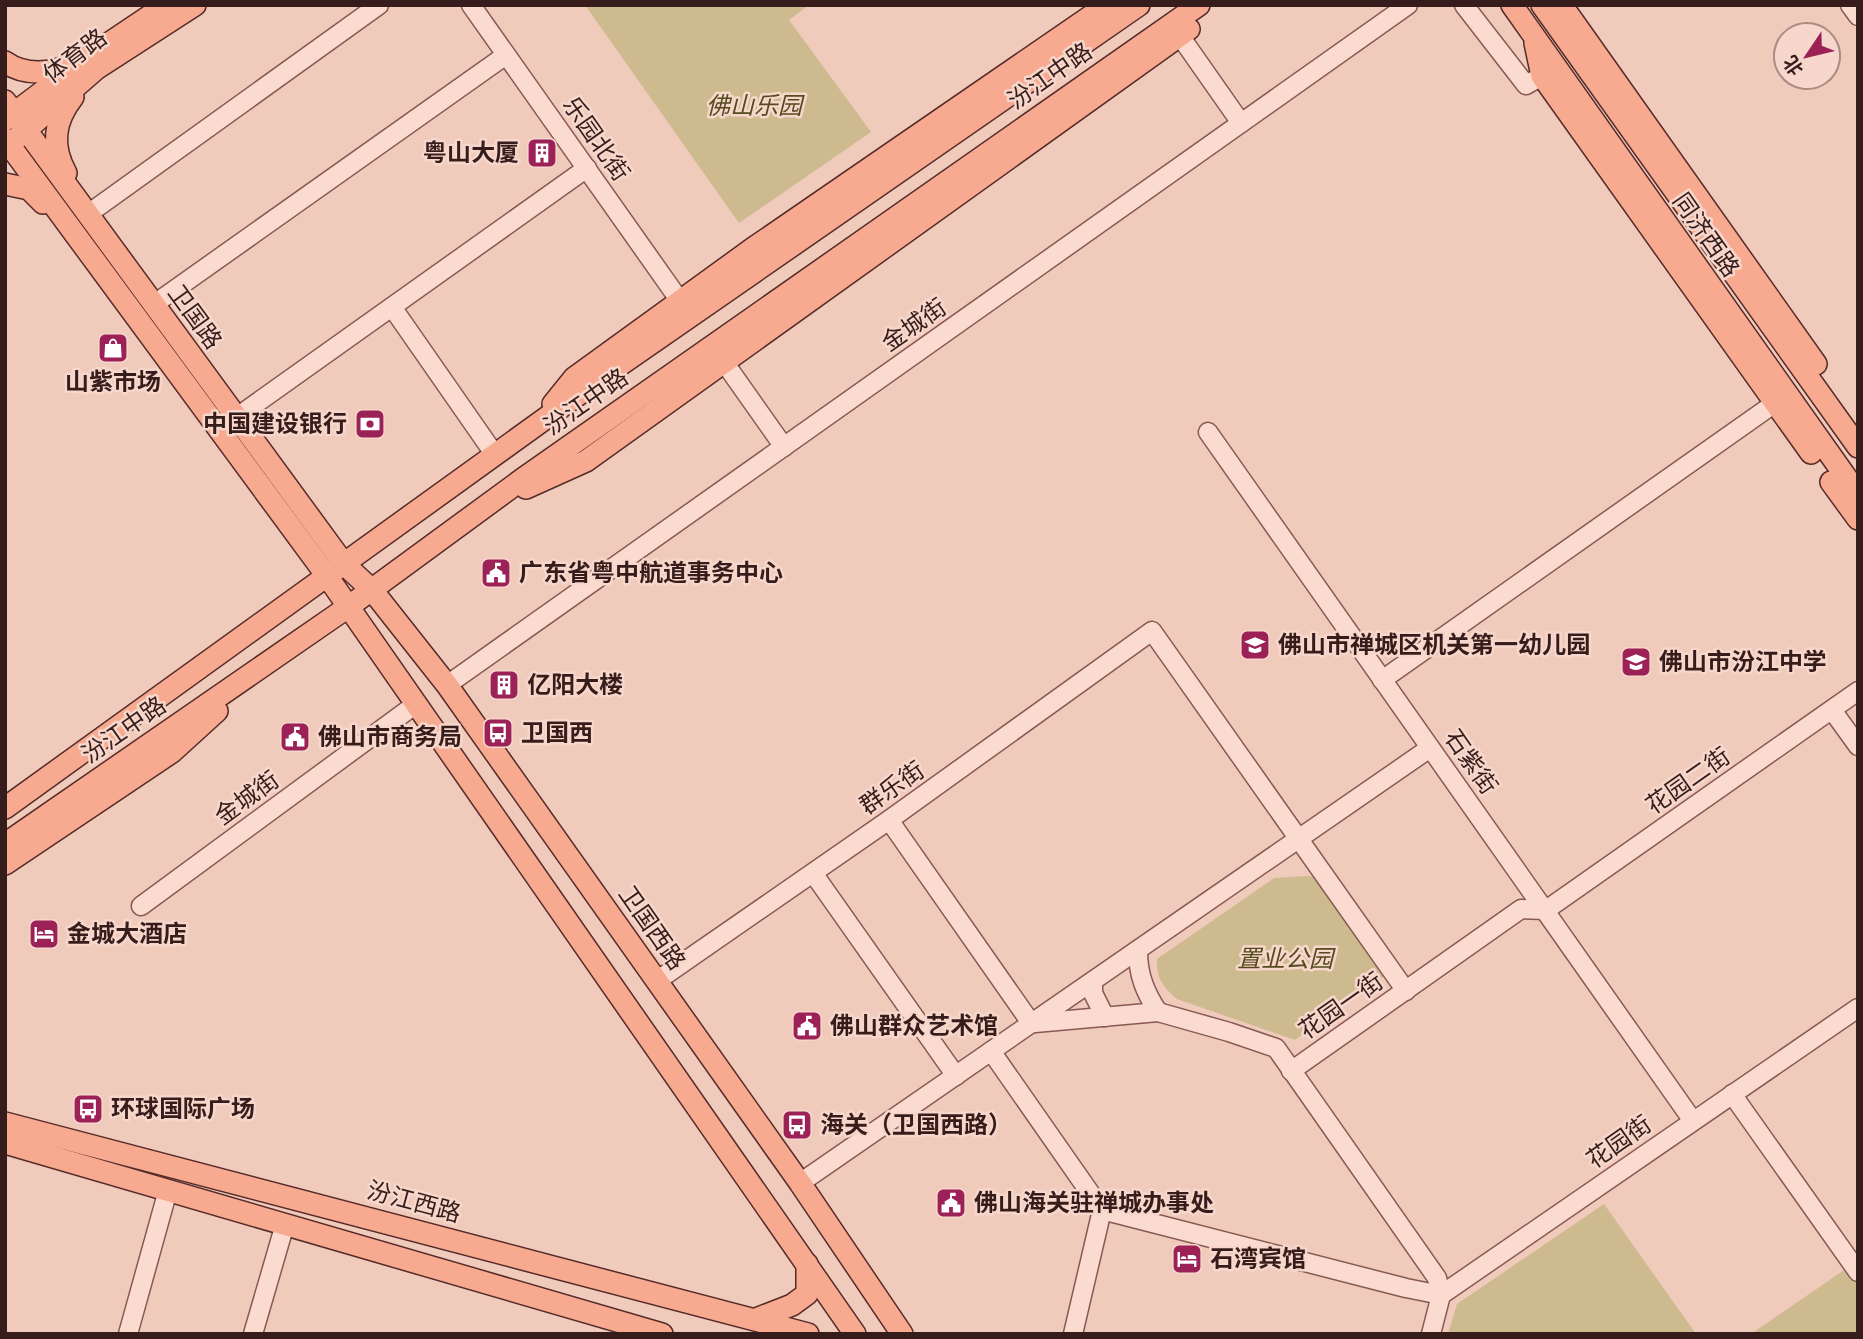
<svg xmlns="http://www.w3.org/2000/svg" width="1863" height="1339" viewBox="0 0 1863 1339" font-family="'Zilla Slab','Noto Sans SC',serif">
  <style>
    .green { fill: #ceba8f }
    .lines { fill: none; stroke-linecap: round; stroke-linejoin: round }
    .minor-casing { stroke: #885954; stroke-width: 21 }
    .major-casing { stroke: #552b29; stroke-width: 24 }
    .minor { stroke: #fbdbcf; stroke-width: 18 }
    .major { stroke: #f7aa8f; stroke-width: 21 }
    .labels { text-anchor: middle; stroke-width: 5; stroke-linejoin: round; paint-order: stroke }
    .street-label { font-size: 24px; fill: #361c1a; stroke: #f7d7cb }
    .park-label { font-size: 24px; font-style: italic; fill: #544b1f; stroke: #f7d7cb }
    .poi-label { font-size: 24px; font-weight: bold; fill: #361c1a; stroke: #f7d7cb; text-anchor: start }
  </style>
  <rect width="100%" height="100%" fill="#f0cabb"/>
  <g class="green">
    <path d="M585,5H809L789,20L871,132L739,223Z"/>
    <path d="M1305,876L1319,877L1387,974L1295,1040L1177,999C1163,987 1156,978 1157,959L1274,878Z"/>
    <path d="M1604,1204L1696,1334H1448L1457,1304Z"/>
    <path d="M1847,1268L1858,1284V1334H1751Z"/>
  </g>
  <g class="lines">
    <g class="minor-casing">
      <g id="minor">
        <path d="M471,5L680,301"/>
        <path d="M1464,5L1526,85L1542,76"/>
        <path d="M1850,5L1858,16"/>
        <path d="M1180,36L1241,123"/>
        <path d="M88,214L379,5"/>
        <path d="M153,305L506,55"/>
        <path d="M392,307L495,455"/>
        <path d="M724,362L784,447"/>
        <path d="M237,417L587,168"/>
        <path d="M1208,432L1693,1121"/>
        <path d="M1382,680L1775,403"/>
        <path d="M447,685L1408,5"/>
        <path d="M1832,710L1858,746"/>
        <path d="M889,820L1031,1023"/>
        <path d="M813,873L956,1076"/>
        <path d="M141,906L416,704"/>
        <path d="M1546,910L1858,691"/>
        <path d="M1138,951C1138,975 1145,992 1158,1012"/>
        <path d="M658,980L889,820L1152,631L1406,991"/>
        <path d="M1093,982V993L1105,1017"/>
        <path d="M1035,1023L1158,1012L1229,1032L1276,1048L1437,1278L1441,1295"/>
        <path d="M991,1051L1102,1210L1406,1288L1441,1295"/>
        <path d="M1291,1071L1521,909L1546,910"/>
        <path d="M1732,1094L1858,1272"/>
        <path d="M800,1183L1430,748"/>
        <path d="M128,1334L168,1190"/>
        <path d="M253,1334L285,1224"/>
        <path d="M1073,1334L1102,1210"/>
        <path d="M1431,1334L1441,1295L1858,1008"/>
      </g>
    </g>
    <g class="major-casing">
      <g id="major">
        <path d="M1512,5L1858,494"/>
        <path d="M1542,5L1858,447"/>
        <path d="M1559,5L1563,7L1816,364"/>
        <path d="M1535,43L1542,76L1811,453"/>
        <path d="M5,62C24,76 52,74 72,64"/>
        <path d="M5,101L344,564L372,590L447,685L800,1183L902,1334"/>
        <path d="M5,120L90,56L166,5"/>
        <path d="M17,138L96,69L195,5"/>
        <path d="M5,139L327,576L855,1334"/>
        <path d="M66,173C51,146 54,121 73,97"/>
        <path d="M5,184L29,189L43,203"/>
        <path d="M553,404L574,378L752,249L1107,5"/>
        <path d="M1831,482L1858,519"/>
        <path d="M526,488L586,461L1189,29"/>
        <path d="M5,808L607,374L1139,5"/>
        <path d="M5,844L348,607L524,478L1199,5"/>
        <path d="M5,864L172,752L217,711"/>
        <path d="M5,1123L808,1334"/>
        <path d="M5,1143L662,1334"/>
        <path d="M756,1319L792,1305L807,1294V1264"/>
      </g>
    </g>
    <use href="#minor" class="minor"/>
    <use href="#major" class="major"/>
  </g>
  <defs>
    <g id="building-square" transform="scale(1.575)"><rect x="-9" y="-9" width="18" height="18" rx="4" fill="#9b2156" stroke="#f7d7cb"/><path d="M-4-6H4V6H1V3H-1V6H-4ZM-2.5-4.3h1.7v1.8h-1.7ZM.8-4.3h1.7v1.8H.8ZM-2.5-1h1.7V.8h-1.7ZM.8-1h1.7V.8H.8Z" fill="#fff"/></g>
    <g id="shop-square" transform="scale(1.575)"><rect x="-9" y="-9" width="18" height="18" rx="4" fill="#9b2156" stroke="#f7d7cb"/><path d="M-5-2.5h2.3a2.7 3.5 0 0 1 5.4 0H5L5.5 6h-11ZM-1.5-2.5h3a1.5 2.3 0 0 0-3 0Z" fill="#fff"/></g>
    <g id="bank-square" transform="scale(1.575)"><rect x="-9" y="-9" width="18" height="18" rx="4" fill="#9b2156" stroke="#f7d7cb"/><path d="M-6-4H6V4H-6ZM0-2.3a2.3 2.3 0 1 0 0 4.6a2.3 2.3 0 1 0 0-4.6Z" fill="#fff"/></g>
    <g id="civic-square" transform="scale(1.575)"><rect x="-9" y="-9" width="18" height="18" rx="4" fill="#9b2156" stroke="#f7d7cb"/><path d="M-.6-6.5H3V-4.5H.6V-3L4-1V1h2V6H-6V1h2V-1L-.6-3ZM-1.2 2.5V6h2.4V2.5Z" fill="#fff"/></g>
    <g id="school-square" transform="scale(1.575)"><rect x="-9" y="-9" width="18" height="18" rx="4" fill="#9b2156" stroke="#f7d7cb"/><path d="M0-5L7-2L0 1L-7-2ZM-4 1L0 2.5L4 1V4Q0 6-4 4Z" fill="#fff"/></g>
    <g id="bus-square" transform="scale(1.575)"><rect x="-9" y="-9" width="18" height="18" rx="4" fill="#9b2156" stroke="#f7d7cb"/><path d="M-5-6H5V4H4V6H2V4H-2V6H-4V4H-5ZM-3.5-4V0h7V-4ZM-3.5 1.2v1.5H-2V1.2ZM2 1.2v1.5H3.5V1.2Z" fill="#fff"/></g>
    <g id="hotel-square" transform="scale(1.575)"><rect x="-9" y="-9" width="18" height="18" rx="4" fill="#9b2156" stroke="#f7d7cb"/><path d="M-6-4.5h1.5V1H6V5H4.5V3h-9V5H-6ZM-4 0a1.8 1.8 0 1 1 3.6 0ZM.5 0V-2.5h3Q6-2.5 6 0Z" fill="#fff"/></g>
  </defs>
  <g fill-rule="evenodd">
    <use href="#building-square" x="542" y="153"/>
    <use href="#shop-square" x="113" y="348"/>
    <use href="#bank-square" x="370" y="424"/>
    <use href="#civic-square" x="496" y="573"/>
    <use href="#school-square" x="1255" y="645"/>
    <use href="#school-square" x="1636" y="662"/>
    <use href="#building-square" x="504" y="685"/>
    <use href="#bus-square" x="498" y="733"/>
    <use href="#civic-square" x="295" y="737"/>
    <use href="#hotel-square" x="44" y="934"/>
    <use href="#civic-square" x="807" y="1026"/>
    <use href="#bus-square" x="88" y="1109"/>
    <use href="#bus-square" x="797" y="1125"/>
    <use href="#civic-square" x="951" y="1203"/>
    <use href="#hotel-square" x="1187" y="1259"/>
  </g>
  <g class="labels">
    <g class="street-label">
      <text transform="translate(75 56) rotate(-37)" y="8">体育路</text>
      <text transform="translate(1050 76) rotate(-35)" y="8">汾江中路</text>
      <text transform="translate(596 139) rotate(55)" y="8">乐园北街</text>
      <text transform="translate(1706 235) rotate(55)" y="8">同济西路</text>
      <text transform="translate(195 317) rotate(54)" y="8">卫国路</text>
      <text transform="translate(914 325) rotate(-35)" y="8">金城街</text>
      <text transform="translate(586 402) rotate(-35)" y="8">汾江中路</text>
      <text transform="translate(124 730) rotate(-35)" y="8">汾江中路</text>
      <text transform="translate(1471 762) rotate(55)" y="8">石紫街</text>
      <text transform="translate(1688 781) rotate(-35)" y="8">花园二街</text>
      <text transform="translate(892 788) rotate(-35)" y="8">群乐街</text>
      <text transform="translate(247 798) rotate(-36)" y="8">金城街</text>
      <text transform="translate(652 928) rotate(55)" y="8">卫国西路</text>
      <text transform="translate(1341 1006) rotate(-35)" y="8">花园一街</text>
      <text transform="translate(1619 1142) rotate(-35)" y="8">花园街</text>
      <text transform="translate(414 1202) rotate(15)" y="8">汾江西路</text>
    </g>
    <g class="park-label">
      <text x="754" y="114">佛山乐园</text>
      <text x="1285" y="967">置业公园</text>
    </g>
    <g class="poi-label">
      <text x="519" y="161" text-anchor="end">粤山大厦</text>
      <text x="113" y="390" text-anchor="middle">山紫市场</text>
      <text x="347" y="432" text-anchor="end">中国建设银行</text>
      <text x="519" y="581">广东省粤中航道事务中心</text>
      <text x="1278" y="653">佛山市禅城区机关第一幼儿园</text>
      <text x="1659" y="670">佛山市汾江中学</text>
      <text x="527" y="693">亿阳大楼</text>
      <text x="521" y="741">卫国西</text>
      <text x="318" y="745">佛山市商务局</text>
      <text x="67" y="942">金城大酒店</text>
      <text x="830" y="1034">佛山群众艺术馆</text>
      <text x="111" y="1117">环球国际广场</text>
      <text x="820" y="1133">海关（卫国西路）</text>
      <text x="974" y="1211">佛山海关驻禅城办事处</text>
      <text x="1210" y="1267">石湾宾馆</text>
    </g>
  </g>
  <rect width="1863" height="1339" fill="none" stroke="#361c1a" stroke-width="14"/>
  <g transform="translate(1807 56) rotate(235)"><circle r="33" fill="#f7d7cb" stroke="#aa8c84" stroke-width="2"/>
  <path d="M0-5L12 26L0 18L-12 26Z" fill="#9b2156"/>
  <text y="-10" font-size="19" font-weight="bold" text-anchor="middle" fill="#361c1a">北</text>
  </g>
</svg>
